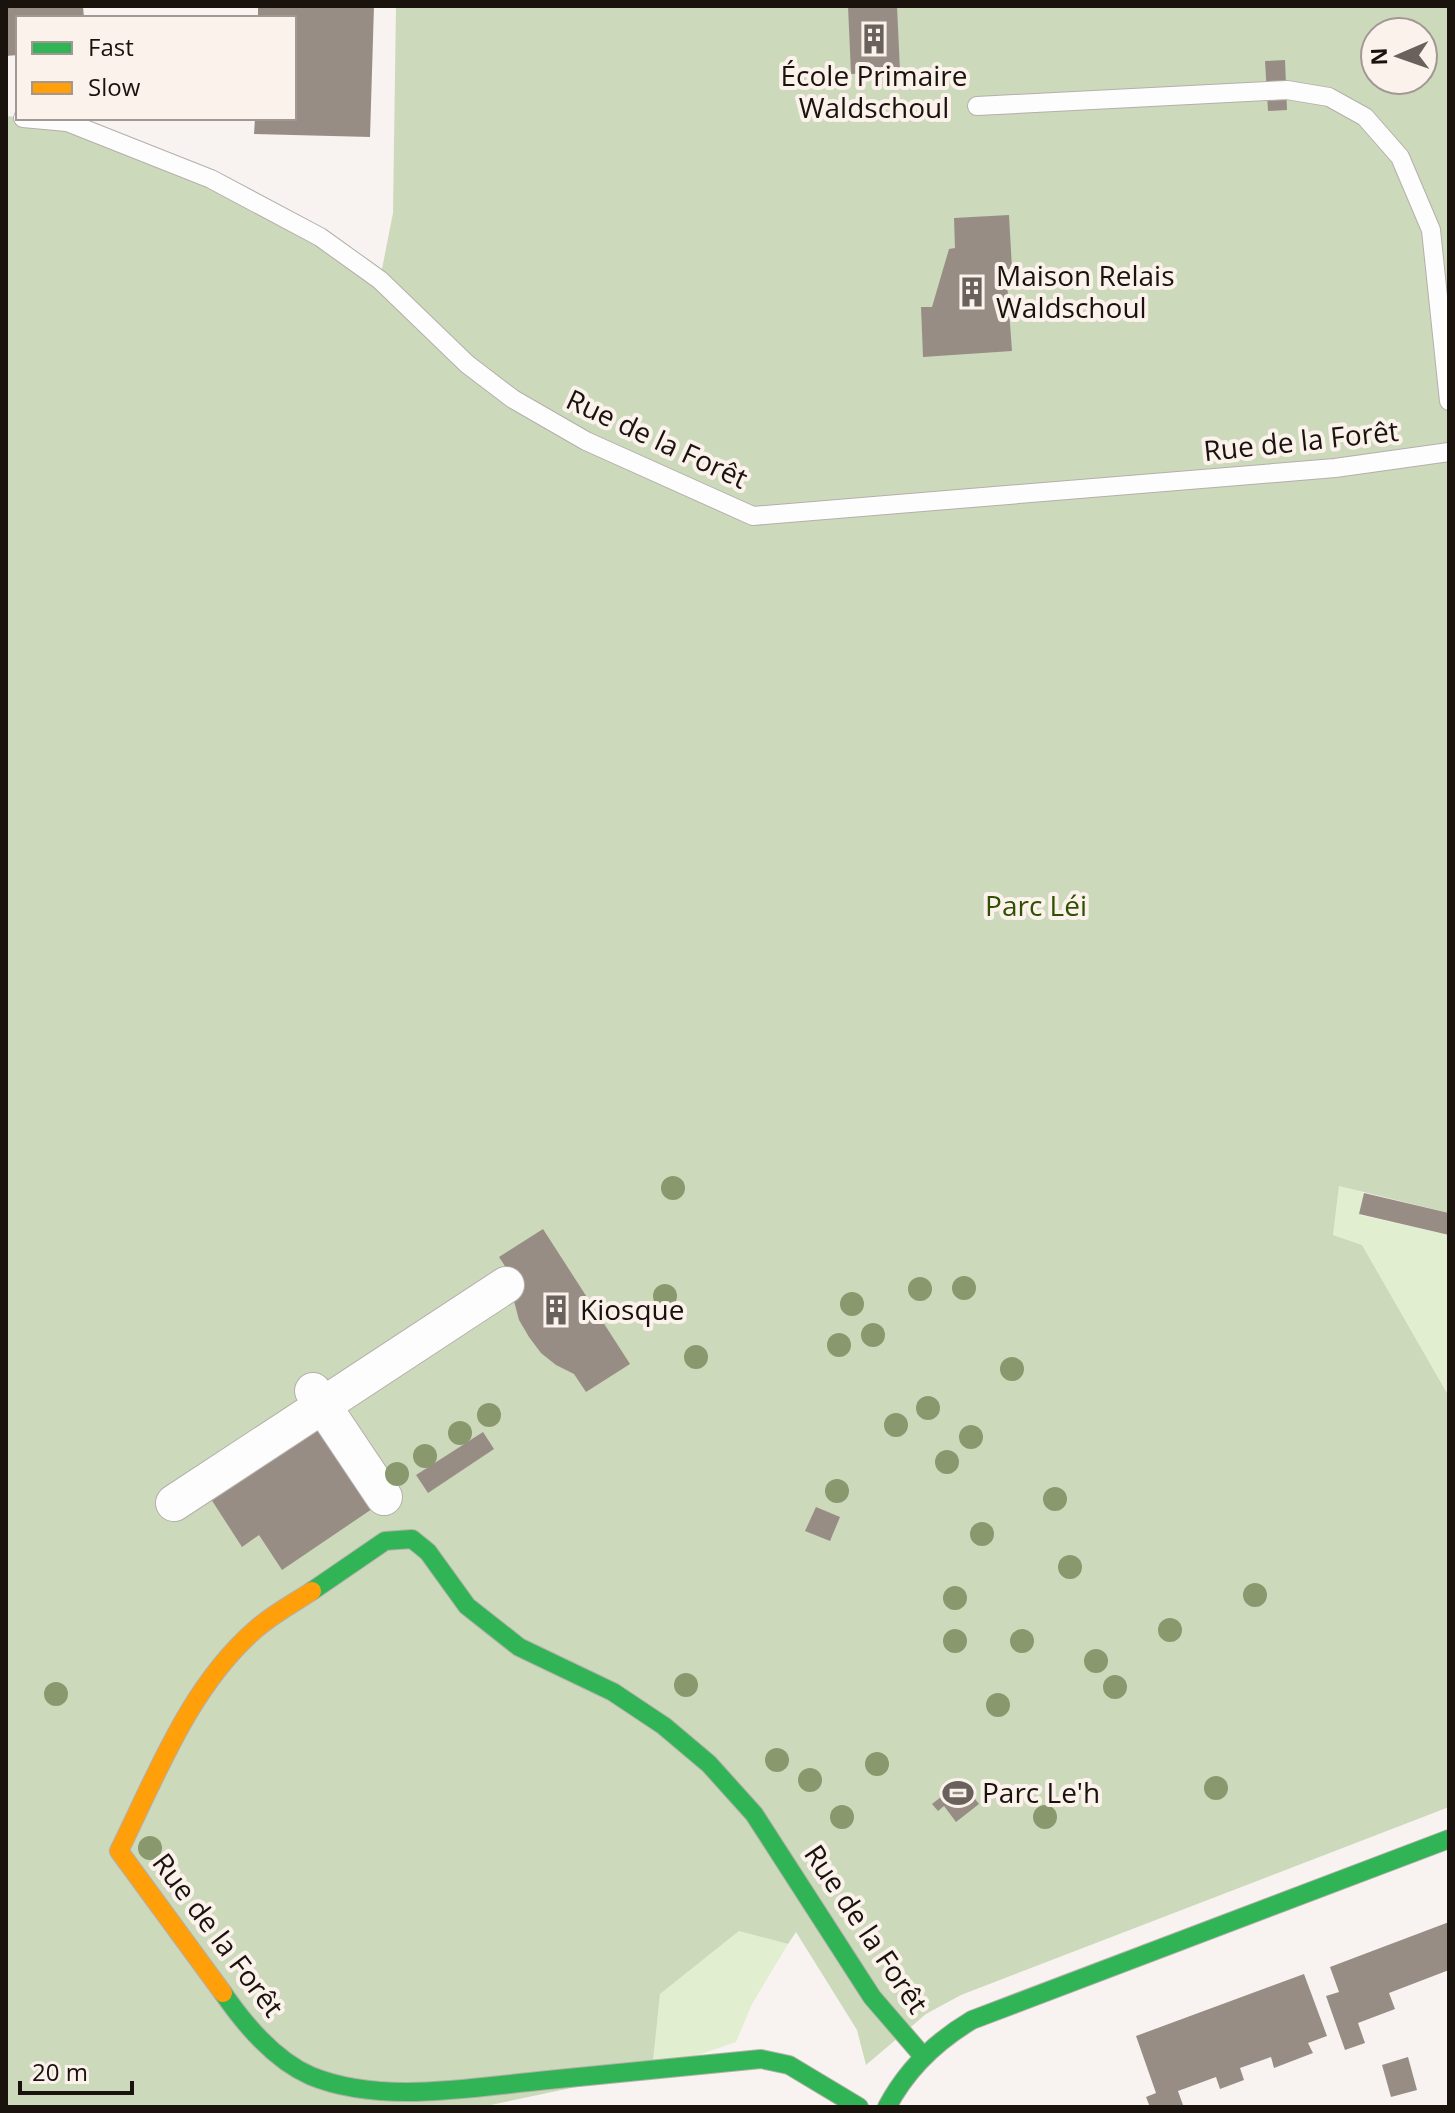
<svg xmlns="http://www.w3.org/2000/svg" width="1455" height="2113" viewBox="0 0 1455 2113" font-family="'Open Sans',sans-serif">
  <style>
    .green { fill: #e1eed0 }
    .forest { fill: #ccd9bb; fill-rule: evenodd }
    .building { fill: #988d85 }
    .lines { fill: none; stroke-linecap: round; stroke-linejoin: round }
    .lane-casing { stroke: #b5afab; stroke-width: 20 }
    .street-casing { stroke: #b5afab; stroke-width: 38 }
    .fast-casing { stroke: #b5afab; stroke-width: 20 }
    .slow-casing { stroke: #b5afab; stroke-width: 20 }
    .lane { stroke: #fefdfd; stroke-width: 18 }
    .street { stroke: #fefdfd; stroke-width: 36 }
    .fast { stroke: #30b455; stroke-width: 18 }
    .slow { stroke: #ff9f0a; stroke-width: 18 }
    .tree { fill: #8a996d }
    .labels { text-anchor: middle; stroke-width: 8; stroke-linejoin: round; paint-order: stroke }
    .poi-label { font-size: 28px; fill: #1a120d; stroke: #fcf2ec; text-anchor: start }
    .street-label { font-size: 28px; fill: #1a120d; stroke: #fcf2ec }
    .park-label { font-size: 28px; fill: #305001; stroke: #fcf2ec }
  </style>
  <rect width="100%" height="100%" fill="#f8f3f0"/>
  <g class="green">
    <path d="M1339,1185L1364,1193L1360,1215L1449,1235L1448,1394L1362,1245L1333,1235Z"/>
    <path d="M739,1931L788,1944L752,2004L736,2042L652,2071L660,1994Z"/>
  </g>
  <path class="forest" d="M396,6H1449V1213L1339,1186L1333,1235L1362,1245L1447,1393L1449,1392V1807L961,1995L926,2014L866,2065L857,2030L796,1932L788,1944L739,1931L660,1994L652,2071L481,2107H6V116L67,122L211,179L380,279L393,213ZM1375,32H1423V80H1375Z"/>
  <g class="building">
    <path d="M6,6H83L84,18H18V55L6,56Z"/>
    <path d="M258,6H374L370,137L254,134L255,118H294V18H258Z"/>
    <path d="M848,6H897L900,71L851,74Z"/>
    <path d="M1285,60L1287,110L1268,111L1265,61Z"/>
    <path d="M1009,215L1012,269H1006L1012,351L923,357L921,307H932L949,249L955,248L954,218Z"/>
    <path d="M1364,1193L1449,1213V1235L1359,1214Z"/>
    <path d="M543,1229L630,1364L586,1392L574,1374L556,1365L541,1353L529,1337L519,1320L514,1301V1280L499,1257Z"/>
    <path d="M316,1424L372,1509L282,1570L259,1535L242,1547L209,1496Z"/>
    <path d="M483,1432L494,1449L428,1493L416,1475Z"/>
    <path d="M816,1507L840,1517L830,1541L805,1531Z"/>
    <path d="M961,1781L979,1804L956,1822L944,1806L938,1811L932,1804Z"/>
    <path d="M1449,1922V1970L1389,1993L1395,2009L1358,2023L1365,2043L1345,2050L1326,1996L1339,1992L1330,1967Z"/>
    <path d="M1304,1974L1327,2036L1308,2043L1313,2053L1274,2068L1271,2057L1240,2068L1244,2080L1220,2089L1216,2077L1178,2091L1183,2105L1150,2107L1146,2097L1156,2093L1136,2036Z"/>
    <path d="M1408,2057L1417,2090L1391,2097L1382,2065Z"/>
  </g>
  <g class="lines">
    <g class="lane-casing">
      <g id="lane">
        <path d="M977,106L1287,90L1329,97L1365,117L1400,157L1431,230L1449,401"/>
        <path d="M23,118L67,122L211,179L320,237L380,280L467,364L513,399L586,441L753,516L1335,468L1449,452"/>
      </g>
    </g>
    <g class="street-casing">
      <g id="street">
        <path d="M313,1391L384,1497"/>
        <path d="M174,1503L506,1285"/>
      </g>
    </g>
    <g class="fast-casing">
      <g id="fast">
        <path d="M312,1591L385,1541L412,1539L428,1552L467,1606L519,1647L613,1692L664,1726L709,1764L754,1814L872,1997L922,2055"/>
        <path d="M223,1993C245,2025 274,2060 311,2076C382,2105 473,2087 548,2080C619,2073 690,2066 761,2059L789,2065L859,2107"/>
        <path d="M887,2107C907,2069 935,2042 972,2020L1449,1839"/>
      </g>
    </g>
    <g class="slow-casing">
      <path id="slow" d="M223,1993L119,1851C157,1774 190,1686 256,1629C273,1614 294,1603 312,1591"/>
    </g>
    <use href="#lane" class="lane"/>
    <use href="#street" class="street"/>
    <use href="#fast" class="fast"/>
    <use href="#slow" class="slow"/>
  </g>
  <g class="tree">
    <circle cx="673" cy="1188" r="12"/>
    <circle cx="964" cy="1288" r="12"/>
    <circle cx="920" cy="1289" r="12"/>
    <circle cx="665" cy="1296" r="12"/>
    <circle cx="852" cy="1304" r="12"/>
    <circle cx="873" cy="1335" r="12"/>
    <circle cx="839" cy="1345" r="12"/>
    <circle cx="696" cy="1357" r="12"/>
    <circle cx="1012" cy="1369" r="12"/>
    <circle cx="928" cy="1408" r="12"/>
    <circle cx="489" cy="1415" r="12"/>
    <circle cx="896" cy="1425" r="12"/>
    <circle cx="460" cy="1433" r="12"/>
    <circle cx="971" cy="1437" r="12"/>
    <circle cx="425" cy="1456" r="12"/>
    <circle cx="947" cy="1462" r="12"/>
    <circle cx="397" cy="1474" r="12"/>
    <circle cx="837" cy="1491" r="12"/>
    <circle cx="1055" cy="1499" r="12"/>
    <circle cx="982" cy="1534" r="12"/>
    <circle cx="1070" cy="1567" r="12"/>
    <circle cx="1255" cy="1595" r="12"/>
    <circle cx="955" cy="1598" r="12"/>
    <circle cx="1170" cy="1630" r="12"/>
    <circle cx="955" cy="1641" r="12"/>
    <circle cx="1022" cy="1641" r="12"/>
    <circle cx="1096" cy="1661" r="12"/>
    <circle cx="686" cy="1685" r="12"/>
    <circle cx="1115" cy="1687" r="12"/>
    <circle cx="56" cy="1694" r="12"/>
    <circle cx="998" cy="1705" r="12"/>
    <circle cx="777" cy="1760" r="12"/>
    <circle cx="877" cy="1764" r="12"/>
    <circle cx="810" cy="1780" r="12"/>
    <circle cx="1216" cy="1788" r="12"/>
    <circle cx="842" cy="1817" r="12"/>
    <circle cx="1045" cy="1817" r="12"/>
    <circle cx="150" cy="1848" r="12"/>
  </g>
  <defs>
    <g id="building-bare" transform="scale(2.4)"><path d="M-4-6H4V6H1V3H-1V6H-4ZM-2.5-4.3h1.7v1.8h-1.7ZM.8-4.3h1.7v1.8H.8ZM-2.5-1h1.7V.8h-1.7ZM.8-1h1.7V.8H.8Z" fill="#68615c" stroke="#fcf2ec" stroke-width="2.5" paint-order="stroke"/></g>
    <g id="stadium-bare" transform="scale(2.4)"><path d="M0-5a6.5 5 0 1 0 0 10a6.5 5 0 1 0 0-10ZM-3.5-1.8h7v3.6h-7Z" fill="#68615c" stroke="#fcf2ec" stroke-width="2.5" paint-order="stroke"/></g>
  </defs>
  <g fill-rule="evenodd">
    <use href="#building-bare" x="874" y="39"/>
    <use href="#building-bare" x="972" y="292"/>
    <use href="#building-bare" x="556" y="1310"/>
    <use href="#stadium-bare" x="958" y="1793"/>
  </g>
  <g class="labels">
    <g class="poi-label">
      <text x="874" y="86" text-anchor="middle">École Primaire<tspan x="874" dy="32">Waldschoul</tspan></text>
      <text x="996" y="286">Maison Relais<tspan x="996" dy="32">Waldschoul</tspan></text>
      <text x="580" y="1320">Kiosque</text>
      <text x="982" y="1803">Parc Le'h</text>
    </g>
    <g class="street-label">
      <text transform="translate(657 439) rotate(25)" y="10">Rue de la Forêt</text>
      <text transform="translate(1301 441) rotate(-6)" y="10">Rue de la Forêt</text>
      <text transform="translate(866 1929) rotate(56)" y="10">Rue de la Forêt</text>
      <text transform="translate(218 1935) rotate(53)" y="10">Rue de la Forêt</text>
    </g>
    <g class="park-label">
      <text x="1036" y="916">Parc Léi</text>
    </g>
  </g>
  <rect width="1455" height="2113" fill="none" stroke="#1a120d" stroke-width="16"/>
  <rect x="16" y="16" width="280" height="104" fill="#fcf2ec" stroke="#a29893" stroke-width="2"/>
  <rect x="32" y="42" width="40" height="12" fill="#30b455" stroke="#a29893" stroke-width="2"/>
  <text x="88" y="56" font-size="24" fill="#1a120d">Fast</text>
  <rect x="32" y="82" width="40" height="12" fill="#ff9f0a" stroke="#a29893" stroke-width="2"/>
  <text x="88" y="96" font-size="24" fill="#1a120d">Slow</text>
  <g transform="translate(1399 56) rotate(268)"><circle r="38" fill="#fcf2ec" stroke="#a29893" stroke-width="2"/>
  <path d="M0-6L14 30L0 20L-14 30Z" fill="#68615c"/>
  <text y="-12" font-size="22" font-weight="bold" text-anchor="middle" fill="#1a120d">N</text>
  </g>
  <path d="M20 2081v12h112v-12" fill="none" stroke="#1a120d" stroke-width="4"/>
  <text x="32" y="2081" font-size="24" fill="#1a120d" stroke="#fcf2ec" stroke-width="6" paint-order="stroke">20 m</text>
</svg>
